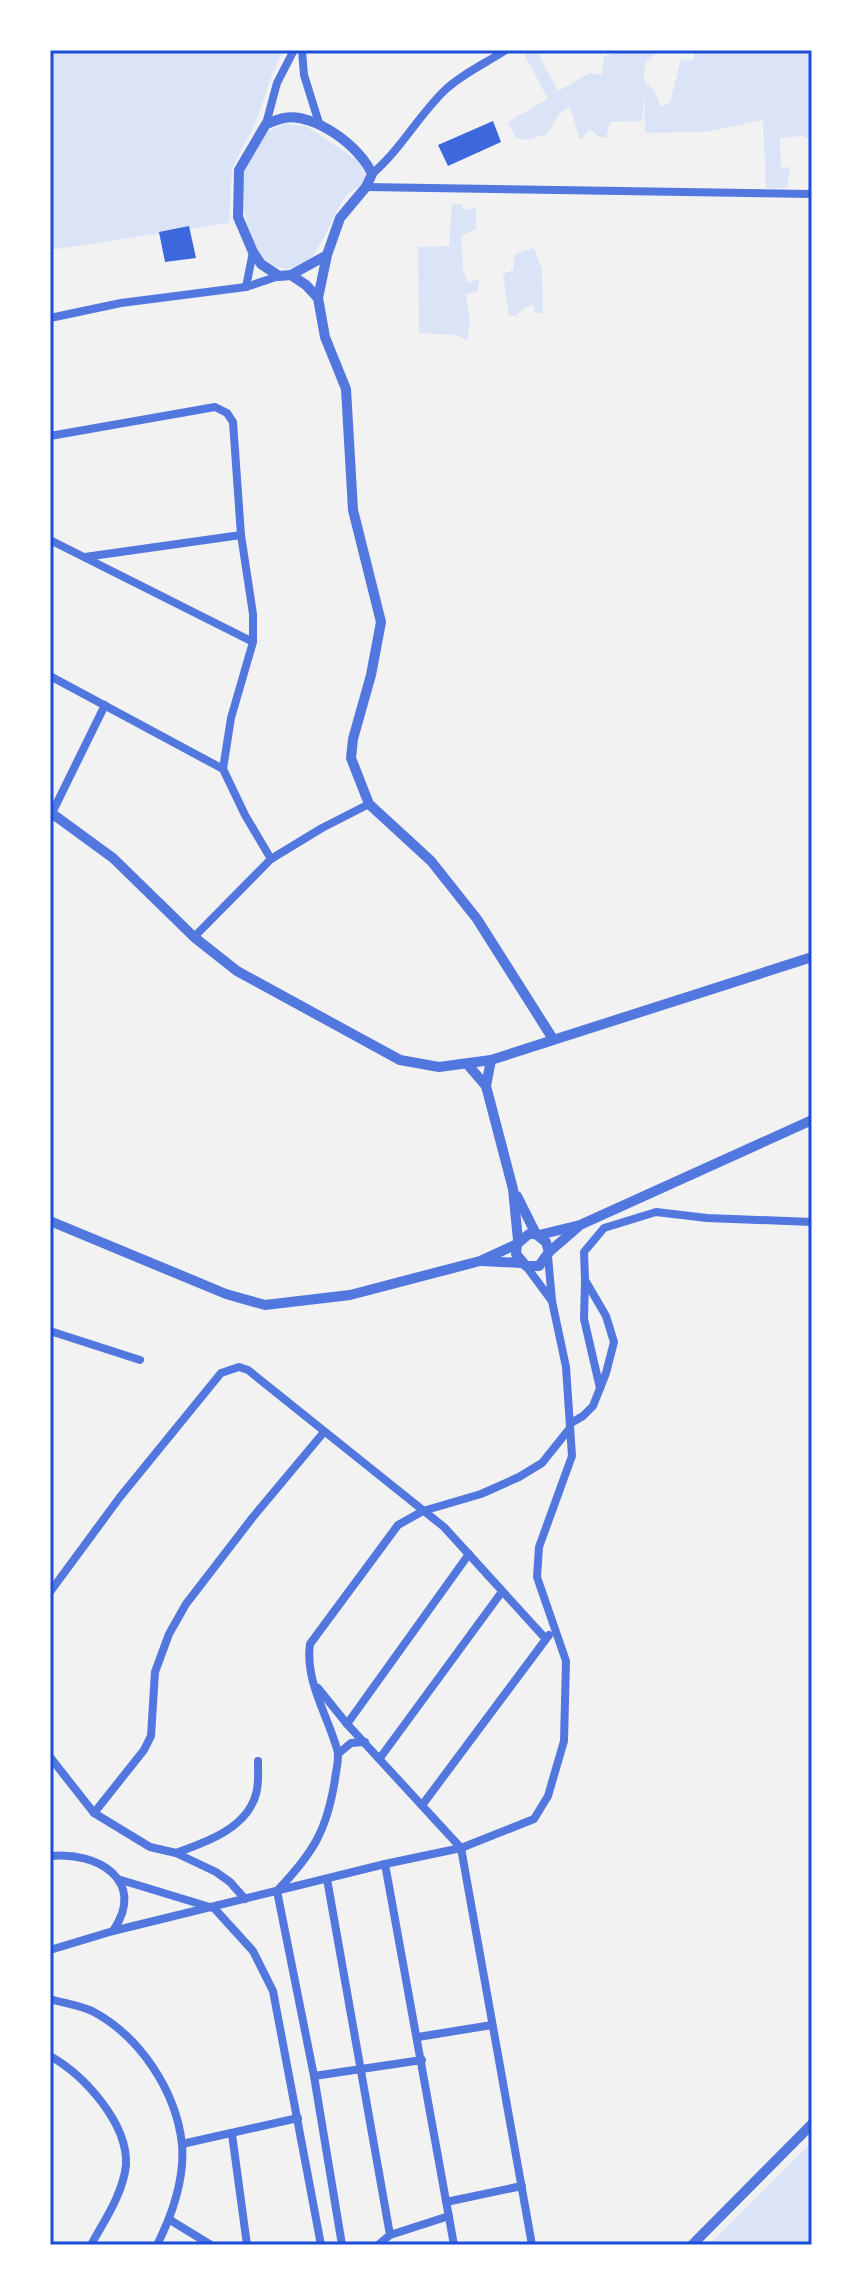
<svg xmlns="http://www.w3.org/2000/svg" width="862" height="2295" viewBox="0 0 862 2295" font-family="Manrope,sans-serif">
  <style>
    .green { fill: #dbe4f7 }
    .building { fill: #3d67dc }
    .lines { fill: none; stroke-linecap: round; stroke-linejoin: round }
    .minor { stroke: #5277de; stroke-width: 8 }
    .tertiary { stroke: #5277de; stroke-width: 10 }
    .neatline { fill: none; stroke: #1d4ed8; stroke-width: 3 }
  </style>
  <rect width="100%" height="100%" fill="#f2f2f2"/>
  <g class="green">
    <path d="M50,50H284L273,72L256,122L232,168L229,223L50,250Z"/>
    <path d="M530,50H536L558,91L590,73L602,75L604,56L613,53L612,50H659L645,63L644,80L655,91L661,107L670,102L681,59L693,60L695,50H790L797,52L799,50H812V141L803,136L780,138L781,168L790,167L787,188H766L763,120L705,132L645,133L644,95L642,121L610,122L606,138L599,137L590,129L581,140C575,132 576,119 569,107L558,115L547,134L527,140L516,138L507,122L548,99L524,54Z"/>
    <path d="M285,124L306,126L360,162L365,173L363,185C358,187 352,190 348,194C329,213 321,268 289,269C281,270 267,263 262,256C250,242 236,191 243,173C245,167 264,134 268,131C272,128 280,126 285,124Z"/>
    <path d="M452,204H462L463,210L476,208V229L461,236L463,269L467,282L479,280L477,292L466,294L470,323L467,340L456,335L419,333L418,247L449,246Z"/>
    <path d="M534,248L542,270L543,313H534V305L524,308L516,316H509L503,274L513,270L515,254Z"/>
    <path d="M812,2142V2245H709Z"/>
  </g>
  <g class="building">
    <path d="M493,121L501,142L448,166L438,145Z"/>
    <path d="M189,226L196,258L165,262L159,232Z"/>
  </g>
  <g class="lines">
    <g class="minor">
      <path d="M302,50L304,75L319,123"/>
      <path d="M266,124L277,83L294,50"/>
      <path d="M372,174C400,150 417,118 443,92C460,75 486,63 506,50"/>
      <path d="M366,187L812,194"/>
      <path d="M246,287L253,252"/>
      <path d="M50,318L121,303L246,287L279,276"/>
      <path d="M50,436L215,407L227,413L233,422L241,535L253,614V642L231,718L223,769L245,815L271,859"/>
      <path d="M50,540L253,642"/>
      <path d="M85,557L241,535"/>
      <path d="M50,676L223,769"/>
      <path d="M52,813L105,705"/>
      <path d="M194,937L271,859L322,828L369,804"/>
      <path d="M526,1266L552,1301"/>
      <path d="M585,1281L584,1319L600,1388"/>
      <path d="M50,1331L140,1360"/>
      <path d="M571,1423L583,1416L593,1406L606,1373L614,1342L606,1316L585,1280L584,1252L604,1228L656,1212L707,1218L812,1222"/>
      <path d="M50,1592L120,1497L221,1373L239,1367L248,1370L444,1527L545,1638"/>
      <path d="M318,1688L347,1724L461,1848"/>
      <path d="M347,1724L469,1554"/>
      <path d="M339,1753L351,1743L365,1742"/>
      <path d="M50,1757L94,1813L150,1847L176,1853L216,1872L230,1882L245,1899"/>
      <path d="M380,1758L501,1593"/>
      <path d="M423,1804L549,1635"/>
      <path d="M94,1813L144,1750L151,1736L155,1672L169,1634L186,1604L253,1517L324,1432"/>
      <path d="M461,1848L532,2245"/>
      <path d="M176,1853C207,1842 247,1828 256,1794C259,1784 258,1771 258,1761"/>
      <path d="M50,1856C96,1851 148,1880 113,1931"/>
      <path d="M385,1864L454,2245"/>
      <path d="M327,1879L390,2235"/>
      <path d="M121,1880L213,1908"/>
      <path d="M214,1908L253,1951L273,1991L321,2245"/>
      <path d="M50,1950L113,1931L385,1864L461,1848L534,1819L548,1796L564,1741L566,1661L537,1577L539,1547L572,1456L566,1367L552,1301L548,1256"/>
      <path d="M50,1999C63,2003 79,2005 92,2011C140,2036 176,2091 182,2144C185,2179 172,2215 157,2245"/>
      <path d="M418,2037L492,2025"/>
      <path d="M50,2056C84,2075 128,2123 126,2165C123,2194 104,2221 91,2245"/>
      <path d="M314,2076L422,2060"/>
      <path d="M232,2134L247,2245"/>
      <path d="M182,2144L298,2118"/>
      <path d="M446,2202L522,2186"/>
      <path d="M170,2220L211,2245"/>
      <path d="M342,2245L314,2076L277,1891C313,1853 327,1831 335,1779C336,1770 340,1758 337,1749C327,1714 305,1681 310,1644L398,1525L423,1511L481,1494L519,1477L542,1463L570,1428"/>
      <path d="M378,2245L390,2235L449,2216"/>
    </g>
    <g class="tertiary">
      <path d="M327,255L291,275L279,276L261,264L253,252L238,217L239,170L266,124C272,122 278,119 284,118C314,112 361,147 372,174L366,187L340,218L327,255L318,298L325,337L346,389L353,510L381,622L371,675L353,739L351,758L369,804L431,861L477,919L553,1039"/>
      <path d="M291,275L306,285L318,298"/>
      <path d="M50,812L113,858L194,937L237,971L400,1060L439,1067L491,1060L812,957"/>
      <path d="M468,1065L486,1086L513,1189L518,1240"/>
      <path d="M486,1086L491,1060"/>
      <path d="M517,1196L536,1234L546,1242L549,1252L539,1266H526L516,1254L517,1244L529,1234H536"/>
      <path d="M50,1221L226,1294L265,1305L350,1295L480,1261L517,1244"/>
      <path d="M539,1235L580,1225L812,1120"/>
      <path d="M549,1252L578,1227"/>
      <path d="M482,1261L521,1263"/>
      <path d="M692,2245L812,2124"/>
    </g>
  </g>
  <rect width="862" height="2295" fill="none" stroke="#ffffff" stroke-width="104"/>
  <rect x="52" y="52" width="758" height="2191" class="neatline"/>
</svg>
